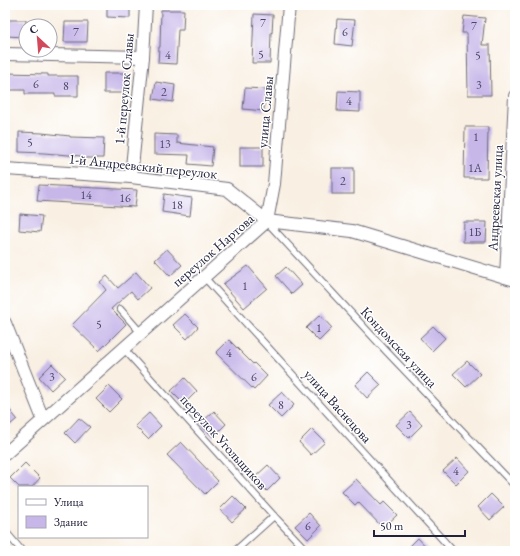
<svg xmlns="http://www.w3.org/2000/svg" width="520" height="556" viewBox="0 0 520 556" font-family="'EB Garamond',serif">
  <style>
    .building { fill: #c7b7e9 }
    .lines { fill: none; stroke-linecap: round; stroke-linejoin: round }
    .service-casing { stroke: #6d6a76; stroke-width: 8 }
    .minor-casing { stroke: #6d6a76; stroke-width: 14 }
    .service { stroke: #fff; stroke-width: 6 }
    .minor { stroke: #fff; stroke-width: 12 }
    .labels { text-anchor: middle; stroke-width: 3; stroke-linejoin: round; paint-order: stroke }
    .number-label { font-size: 12px; fill: #4b4766 }
    .street-label { font-size: 14px; fill: #22223b; stroke: #fff }
  </style>
  <rect width="100%" height="100%" fill="#fff"/>
  <filter id="ink" filterUnits="userSpaceOnUse"><feTurbulence type="fractalNoise" baseFrequency=".025" numOctaves="2"/><feDisplacementMap in="SourceGraphic" scale="8" xChannelSelector="R" yChannelSelector="G"/><feConvolveMatrix kernelMatrix="1 2 1 2 8 2 1 2 1" color-interpolation-filters="sRGB"/></filter>
  <filter id="wash" filterUnits="userSpaceOnUse"><feTurbulence type="fractalNoise" baseFrequency=".012" numOctaves="4" result="noise"/><feDisplacementMap in="SourceGraphic" scale="16" xChannelSelector="R" yChannelSelector="G"/><feGaussianBlur stdDeviation="0.9" result="paint"/><feColorMatrix in="noise" values="0 0 0 0 0 0 0 0 0 0 0 0 0 0 0 0 0 1.4 0 .05"/><feComposite in="paint" operator="in"/></filter>
  <g filter="url(#wash)">
    <rect width="100%" height="100%" fill="#f9f0e3"/>
    <g id="blocks">
      <g class="building">
        <path d="M107,5H130V18L107,17Z"/>
        <path d="M161,10H184L183,30H178L176,64L158,63L159,47H160Z"/>
        <path d="M254,14L273,15L272,33L271,32L270,63H252Z"/>
        <path d="M464,16L485,18L482,45H490L491,95H468L467,33H462Z"/>
        <path d="M337,19L355,20L352,46L335,44Z"/>
        <path d="M5,20H26V37L5,36Z"/>
        <path d="M65,22H88L87,42H64Z"/>
        <path d="M5,73L48,74V76H78V96H55V94H25V90H5Z"/>
        <path d="M104,73H127L126,93H104Z"/>
        <path d="M156,82L175,85L173,102L153,99Z"/>
        <path d="M245,88L265,89L264,111L243,109Z"/>
        <path d="M338,91L360,92V112L337,111Z"/>
        <path d="M465,127H488L487,178H464Z"/>
        <path d="M19,132L42,133L70,136V137L104,138L103,158H81V156L44,153L19,152Z"/>
        <path d="M154,134L177,135V143L213,147L211,166L188,164L189,155L154,154Z"/>
        <rect x="240" y="147" width="23" height="20"/>
        <rect x="332" y="168" width="22" height="26"/>
        <path d="M39,185L137,190L135,207L37,201Z"/>
        <path d="M164,194L192,198L190,216L162,212Z"/>
        <path d="M20,214L42,216L40,232L19,230Z"/>
        <path d="M464,222H487L486,242H463Z"/>
        <path d="M167,249L182,265L170,276L155,260Z"/>
        <path d="M248,266L267,288L244,308L223,284Z"/>
        <path d="M286,267L302,285L292,294L276,276Z"/>
        <path d="M136,272L150,288L138,299L131,291L111,309L126,324L99,351L72,325L106,290L100,282L107,276L118,288Z"/>
        <path d="M185,314L198,327L187,339L173,325Z"/>
        <path d="M320,315L332,328L319,341L306,328Z"/>
        <path d="M433,326L445,338L432,351L420,338Z"/>
        <path d="M229,340L253,364L254,363L267,376L254,390L216,353Z"/>
        <path d="M467,361L480,374L466,387L453,374Z"/>
        <path d="M52,364L65,377L51,390L39,377Z"/>
        <path d="M368,372L381,385L367,398L355,385Z"/>
        <path d="M185,378L197,391L184,404L171,391Z"/>
        <path d="M109,386L122,399L109,412L96,399Z"/>
        <path d="M282,392L294,405L281,418L268,405Z"/>
        <path d="M5,404L17,419L5,429Z"/>
        <path d="M214,411L226,424L213,437L200,424Z"/>
        <path d="M410,412L422,425L409,438L396,425Z"/>
        <path d="M149,413L161,426L148,439L135,426Z"/>
        <path d="M79,418L90,427L75,443L65,433Z"/>
        <path d="M312,429L325,442L311,455L299,442Z"/>
        <path d="M181,442L218,481L205,494L167,455Z"/>
        <path d="M457,458L469,471L456,484L443,471Z"/>
        <path d="M25,463L40,478L32,487H19L10,478Z"/>
        <path d="M268,465L280,478L267,491L254,478Z"/>
        <path d="M356,479L381,505L384,502L397,515L383,528L358,502L355,505L342,492Z"/>
        <path d="M491,494L504,507L490,520L478,507Z"/>
        <path d="M233,496L246,509L232,522L220,509Z"/>
        <path d="M309,513L321,526L308,539L295,526Z"/>
        <path d="M418,538L430,551H405Z"/>
      </g>
    </g>
  </g>
  <g filter="url(#ink)">
    <use href="#blocks" fill-opacity="0" stroke="#6d6a76" stroke-width="1"/>
    <g class="lines">
      <g class="service-casing">
        <g id="service">
          <path d="M267,222L387,352L515,486"/>
          <path d="M204,277L453,551"/>
          <path d="M120,309L141,333"/>
          <path d="M124,349L274,516L307,551"/>
          <path d="M5,531L22,551"/>
          <path d="M235,551L274,516"/>
        </g>
      </g>
      <g class="minor-casing">
        <g id="minor">
          <path d="M5,54L143,57"/>
          <path d="M5,169L131,177L227,189L267,221L274,184L289,5"/>
          <path d="M131,177L143,57L146,5"/>
          <path d="M506,277L515,96"/>
          <path d="M5,323L43,419"/>
          <path d="M5,454L267,221L352,231L515,280"/>
        </g>
      </g>
      <use href="#service" class="service"/>
      <use href="#minor" class="minor"/>
    </g>
  </g>
  <g class="labels">
    <g class="number-label">
      <text x="263" y="27">7</text>
      <text x="474" y="30">7</text>
      <text x="76" y="36">7</text>
      <text x="345" y="36">6</text>
      <text x="261" y="58">5</text>
      <text x="168" y="59">4</text>
      <text x="478" y="59">5</text>
      <text x="36" y="88">6</text>
      <text x="479" y="89">3</text>
      <text x="66" y="90">8</text>
      <text x="164" y="96">2</text>
      <text x="349" y="105">4</text>
      <text x="476" y="141">1</text>
      <text x="30" y="146">5</text>
      <text x="165" y="148">13</text>
      <text x="475" y="172">1А</text>
      <text x="343" y="185">2</text>
      <text x="86" y="199">14</text>
      <text x="125" y="202">16</text>
      <text x="177" y="209">18</text>
      <text x="475" y="236">1Б</text>
      <text x="245" y="290">1</text>
      <text x="99" y="328">5</text>
      <text x="319" y="332">1</text>
      <text x="229" y="357">4</text>
      <text x="52" y="381">3</text>
      <text x="254" y="381">6</text>
      <text x="281" y="409">8</text>
      <text x="409" y="429">3</text>
      <text x="456" y="475">4</text>
      <text x="308" y="530">6</text>
    </g>
    <g class="street-label">
      <text transform="translate(124 89) rotate(-85)" y="5">1-й переулок Славы</text>
      <text transform="translate(265 112) rotate(-85)" y="5">улица Славы</text>
      <text transform="translate(143 166) rotate(6)" y="5">1-й Андреевский переулок</text>
      <text transform="translate(495 198) rotate(-87)" y="5">Андреевская улица</text>
      <text transform="translate(213 250) rotate(-41)" y="5">переулок Нартова</text>
      <text transform="translate(399 347) rotate(47)" y="5">Кондомская улица</text>
      <text transform="translate(338 406) rotate(48)" y="5">улица Васнецова</text>
      <text transform="translate(224 442) rotate(48)" y="5">переулок Угольщиков</text>
    </g>
  </g>
  <rect width="520" height="556" fill="none" stroke="#fff" stroke-width="20"/>
  <rect x="18" y="486" width="130" height="52" fill="#ffffff" stroke="#a7a7b1"/>
  <rect x="26" y="499" width="20" height="6" fill="#ffffff" stroke="#a7a7b1"/>
  <text x="54" y="506" font-size="12" fill="#22223b">Улица</text>
  <rect x="26" y="516" width="20" height="12" fill="#c7b7e9" stroke="#a7a7b1"/>
  <text x="54" y="526" font-size="12" fill="#22223b">Здание</text>
  <g transform="translate(38 38) rotate(334)"><circle r="19" fill="#ffffff" stroke="#a7a7b1"/>
  <path d="M0-3L7 15L0 10L-7 15Z" fill="#d1495b"/>
  <text y="-6" font-size="11" font-weight="bold" text-anchor="middle" fill="#22223b">С</text>
  </g>
  <path d="M374 530v6h91v-6" fill="none" stroke="#22223b" stroke-width="2"/>
  <text x="380" y="530" font-size="12" fill="#22223b" stroke="#ffffff" stroke-width="3" paint-order="stroke">50 m</text>
</svg>
